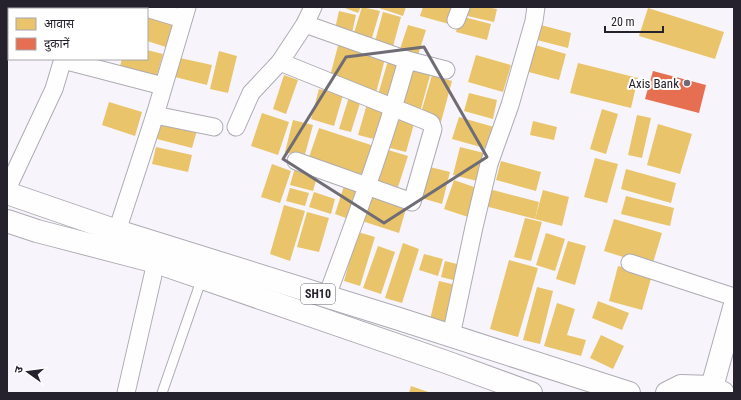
<svg xmlns="http://www.w3.org/2000/svg" width="741" height="400" viewBox="0 0 741 400" font-family="'Roboto Condensed','Noto Sans Devanagari',sans-serif">
  <style>
    .homes { fill: #e9c46a }
    .shops { fill: #e76f51 }
    .lines { fill: none; stroke-linecap: round; stroke-linejoin: round }
    .service-casing { stroke: #aeabb3; stroke-width: 11 }
    .minor-casing { stroke: #aeabb3; stroke-width: 19 }
    .primary-casing { stroke: #aeabb3; stroke-width: 24 }
    .service { stroke: #fefefe; stroke-width: 9 }
    .minor { stroke: #fefefe; stroke-width: 17 }
    .primary { stroke: #fefefe; stroke-width: 22 }
    .marked { fill: none; stroke: #6f6c75; stroke-width: 3; stroke-linejoin: round }
    .poi-dot { fill: #6f6c75; stroke: #fff; stroke-width: 1.5 }
    .labels { text-anchor: middle; stroke-width: 4; stroke-linejoin: round; paint-order: stroke }
    .shield { fill: #fff; stroke: #67646c; stroke-width: 1 }
    .shield-label { font-size: 12px; font-weight: bold; fill: #26222d }
    .poi-label { font-size: 13px; fill: #26222d; stroke: #fff; text-anchor: end }
  </style>
  <rect width="100%" height="100%" fill="#f7f5fb"/>
  <g class="homes">
    <path d="M102,7H111L117,9H101Z"/>
    <path d="M342,7H361L358,13Z"/>
    <path d="M362,7L380,11L371,41L353,36Z"/>
    <path d="M376,7H406L403,16Z"/>
    <path d="M423,7H454L449,24L420,16Z"/>
    <path d="M465,7H486L497,9L494,22L463,15Z"/>
    <path d="M648,8L724,32L715,59L639,36Z"/>
    <path d="M339,11L356,15L352,33L335,29Z"/>
    <path d="M383,12L401,17L392,50L374,45Z"/>
    <path d="M460,16L491,24L487,40L456,32Z"/>
    <path d="M147,17L173,25L166,47L147,41Z"/>
    <path d="M537,24L571,33L568,48L533,39Z"/>
    <path d="M408,25L426,30L417,58L399,52Z"/>
    <path d="M339,42L386,55L376,93L329,80Z"/>
    <path d="M532,44L566,54L559,80L525,71Z"/>
    <path d="M147,50L163,54L156,79L119,70L122,59H147Z"/>
    <path d="M219,51L237,56L228,93L210,89Z"/>
    <path d="M476,55L511,65L503,92L468,82Z"/>
    <path d="M389,57L400,61L389,98L378,95Z"/>
    <path d="M180,58L212,65L207,85L175,77Z"/>
    <path d="M578,63L638,78L631,108L570,93Z"/>
    <path d="M408,67L431,72L420,112L398,106Z"/>
    <path d="M284,75L298,80L286,114L273,109Z"/>
    <path d="M432,75L452,81L441,122L420,116Z"/>
    <path d="M319,89L343,95L334,126L311,119Z"/>
    <path d="M469,93L497,100L493,119L464,111Z"/>
    <path d="M349,97L361,100L351,132L339,129Z"/>
    <path d="M109,102L142,112L135,136L102,125Z"/>
    <path d="M367,104L387,109L378,140L358,135Z"/>
    <path d="M602,109L618,114L606,154L590,149Z"/>
    <path d="M262,113L289,122L278,155L251,146Z"/>
    <path d="M395,115L415,120L406,152L386,147Z"/>
    <path d="M637,115L651,118L642,158L628,155Z"/>
    <path d="M459,117L494,127L488,149L452,139Z"/>
    <path d="M163,118L198,127L192,148L157,139Z"/>
    <path d="M293,120L313,125L304,158L285,152Z"/>
    <path d="M533,121L557,127L554,140L530,135Z"/>
    <path d="M658,124L692,134L680,174L647,165Z"/>
    <path d="M319,128L377,147L367,179L308,160Z"/>
    <path d="M156,147L192,155L188,172L152,164Z"/>
    <path d="M460,147L484,153L477,181L453,175Z"/>
    <path d="M385,149L408,156L398,187L376,181Z"/>
    <path d="M595,158L618,164L607,203L584,197Z"/>
    <path d="M501,161L541,172L536,191L496,180Z"/>
    <path d="M272,164L291,171L280,203L261,197Z"/>
    <path d="M426,166L450,172L442,204L418,197Z"/>
    <path d="M295,168L318,174L313,191L290,185Z"/>
    <path d="M626,169L676,183L671,203L621,189Z"/>
    <path d="M454,180L477,188L471,218L444,209Z"/>
    <path d="M345,183L364,189L354,221L335,214Z"/>
    <path d="M290,188L309,193L305,206L286,201Z"/>
    <path d="M489,189L539,202L535,219L485,206Z"/>
    <path d="M543,190L569,197L562,226L535,219Z"/>
    <path d="M314,192L335,199L331,214L309,207Z"/>
    <path d="M371,194L407,205L399,233L362,221Z"/>
    <path d="M626,196L674,208L670,226L621,214Z"/>
    <path d="M284,205L305,211L290,261L270,254Z"/>
    <path d="M307,212L329,218L319,252L297,247Z"/>
    <path d="M525,218L542,222L531,261L514,257Z"/>
    <path d="M614,219L662,233L652,266L604,251Z"/>
    <path d="M358,232L375,237L360,286L344,281Z"/>
    <path d="M546,233L565,239L555,271L536,265Z"/>
    <path d="M568,241L586,246L575,285L556,279Z"/>
    <path d="M403,243L419,249L402,303L385,298Z"/>
    <path d="M378,246L395,252L381,294L363,288Z"/>
    <path d="M424,254L443,259L438,276L419,270Z"/>
    <path d="M509,260L538,268L518,337L490,329Z"/>
    <path d="M445,261L465,266L461,282L441,277Z"/>
    <path d="M618,266L652,275L642,310L609,301Z"/>
    <path d="M439,281L460,286L451,325L430,320Z"/>
    <path d="M537,287L553,291L540,344L523,340Z"/>
    <path d="M598,301L629,313L622,330L592,318Z"/>
    <path d="M557,303L575,309L567,335L586,340L581,356L544,346Z"/>
    <path d="M601,335L624,346L613,369L590,358Z"/>
    <path d="M411,386L431,393H409Z"/>
  </g>
  <path class="shops" d="M653,71L706,85L699,113L645,99Z"/>
  <g class="lines">
    <g class="service-casing">
      <path id="service" d="M162,393L202,278"/>
    </g>
    <g class="minor-casing">
      <g id="minor">
        <path d="M143,7L183,19"/>
        <path d="M77,9V7"/>
        <path d="M456,20L461,7"/>
        <path d="M305,24L407,60L446,70"/>
        <path d="M63,60L163,86"/>
        <path d="M280,62L424,120L431,123L433,129L412,202L296,161"/>
        <path d="M155,115L214,127"/>
        <path d="M236,127L251,93L280,62L305,24L313,7"/>
        <path d="M7,189L54,89L63,59"/>
        <path d="M117,231L155,115L187,7"/>
        <path d="M630,263L734,297"/>
        <path d="M327,296C356,218 385,140 407,60"/>
        <path d="M451,336L474,227L489,164L510,105L534,21L536,7"/>
        <path d="M126,393L156,262"/>
      </g>
    </g>
    <g class="primary-casing">
      <g id="primary">
        <path d="M7,193L117,231L396,318L629,393"/>
        <path d="M7,221L37,231L156,262L446,362L531,393"/>
        <path d="M712,387L734,308"/>
        <path d="M667,393L681,386L712,387L723,393"/>
      </g>
    </g>
    <use href="#service" class="service"/>
    <use href="#minor" class="minor"/>
    <use href="#primary" class="primary"/>
  </g>
  <path class="marked" d="M424,47L487,157L384,223L283,159L346,57Z"/>
  <circle class="poi-dot" cx="687" cy="83" r="4"/>
  <g class="labels">
    <rect class="shield" x="301" y="284" width="34" height="20" rx="3"/>
    <g class="shield-label">
      <text x="318" y="298">SH10</text>
    </g>
    <g class="poi-label">
      <text x="679" y="88">Axis Bank</text>
    </g>
  </g>
  <rect width="741" height="400" fill="none" stroke="#26222d" stroke-width="16"/>
  <rect x="8" y="8" width="140" height="52" fill="#ffffff" stroke="#a8a7ab"/>
  <rect x="16" y="18" width="20" height="12" fill="#e9c46a" stroke="#a8a7ab"/>
  <text x="44" y="28" font-size="12" fill="#26222d">आवास</text>
  <rect x="16" y="38" width="20" height="12" fill="#e76f51" stroke="#a8a7ab"/>
  <text x="44" y="48" font-size="12" fill="#26222d">दुकानें</text>
  <g transform="translate(28 372) rotate(284)" stroke="#ffffff" stroke-width="3" paint-order="stroke">
  <path d="M0-3L7 15L0 10L-7 15Z" fill="#26222d"/>
  <text y="-6" font-size="11" font-weight="bold" text-anchor="middle" fill="#26222d">उ</text>
  </g>
  <path d="M605 26v6h58v-6" fill="none" stroke="#26222d" stroke-width="2"/>
  <text x="611" y="26" font-size="12" fill="#26222d" stroke="#ffffff" stroke-width="3" paint-order="stroke">20 m</text>
</svg>
